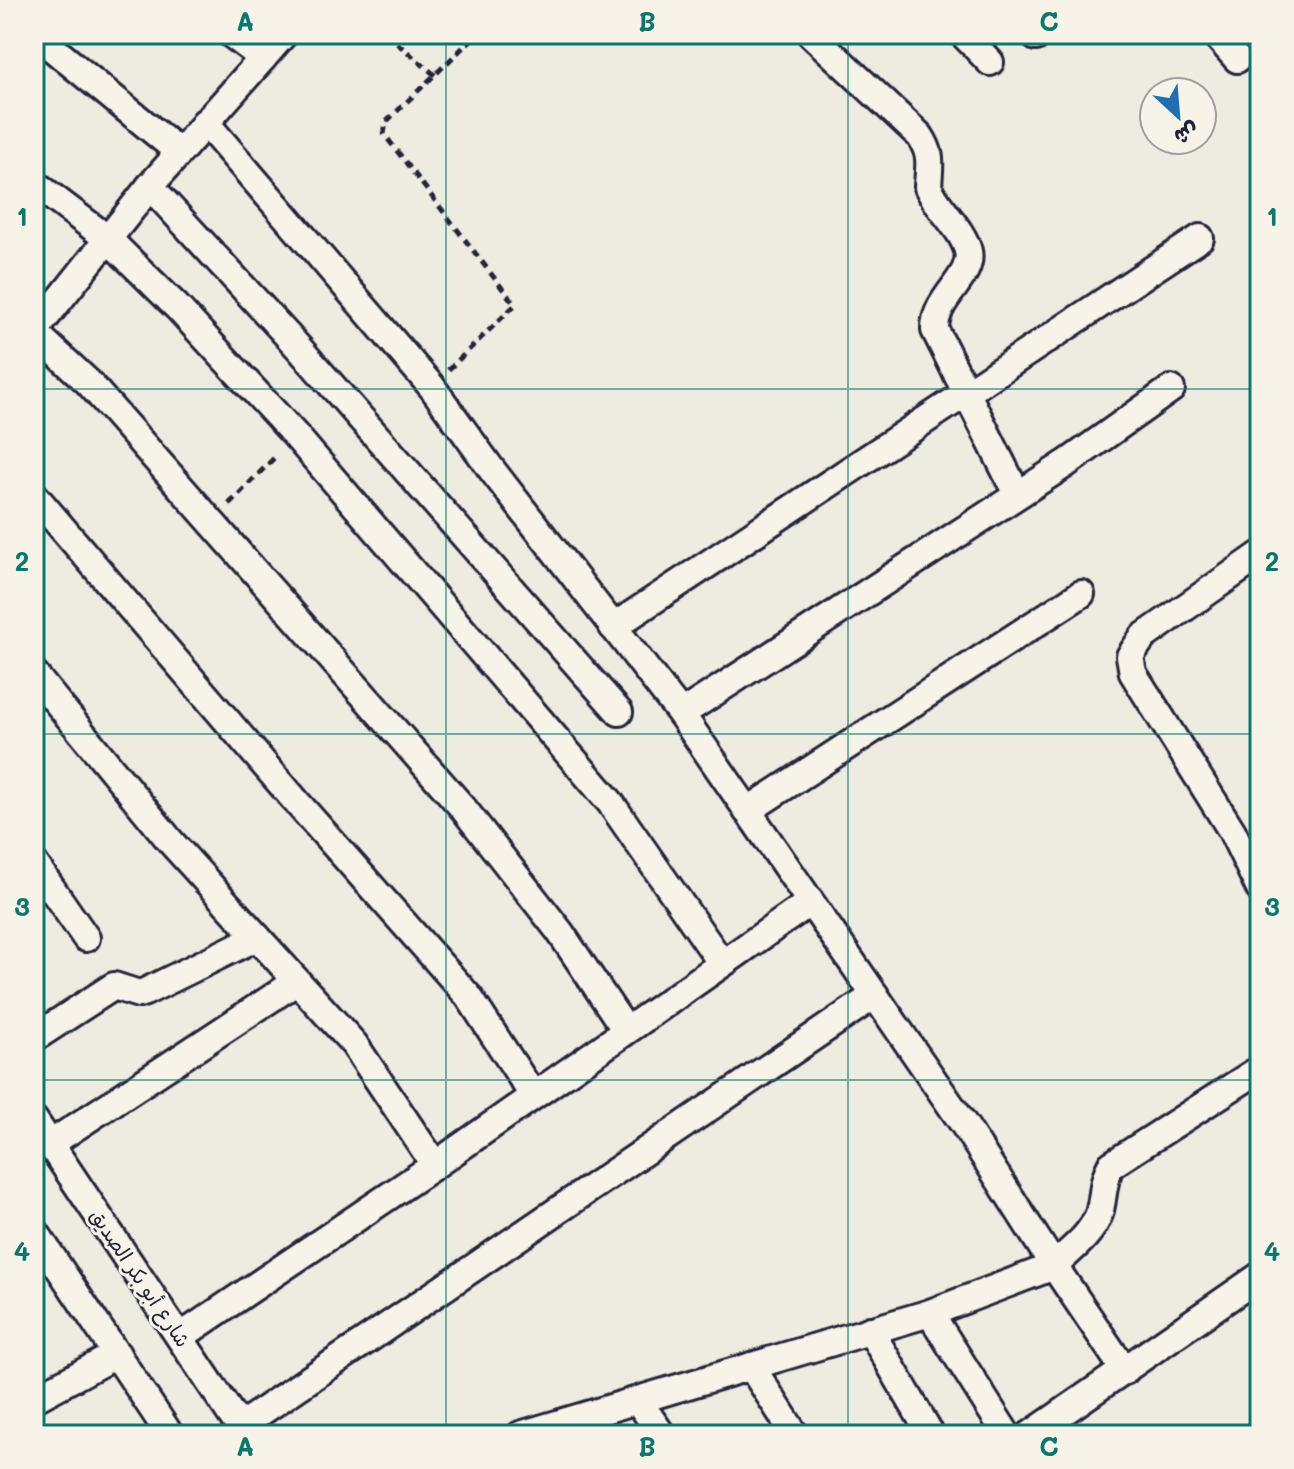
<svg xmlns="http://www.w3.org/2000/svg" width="1294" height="1469" viewBox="0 0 1294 1469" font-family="Mali,'Playpen Sans Arabic',sans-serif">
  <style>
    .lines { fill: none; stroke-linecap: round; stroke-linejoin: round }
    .minor-casing { stroke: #22223b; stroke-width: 32 }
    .path { stroke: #22223b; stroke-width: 5; stroke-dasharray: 8 6; stroke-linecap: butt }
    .minor { stroke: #f7f3e8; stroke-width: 26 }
    .grid { fill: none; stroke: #0f766e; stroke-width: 2; stroke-opacity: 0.55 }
    .labels { text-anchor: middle; stroke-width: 6; stroke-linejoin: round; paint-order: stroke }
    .street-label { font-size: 20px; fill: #22223b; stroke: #f7f3e8 }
    .neatline { fill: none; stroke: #0f766e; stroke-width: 3 }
    .grid-label { font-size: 26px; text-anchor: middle; font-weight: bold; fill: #0f766e }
  </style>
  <rect width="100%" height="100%" fill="#eeebe1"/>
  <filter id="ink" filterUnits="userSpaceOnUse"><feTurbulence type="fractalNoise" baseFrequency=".0125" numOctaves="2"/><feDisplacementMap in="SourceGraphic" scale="16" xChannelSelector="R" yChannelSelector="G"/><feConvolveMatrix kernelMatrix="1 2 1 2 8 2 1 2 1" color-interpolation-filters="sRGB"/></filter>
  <g filter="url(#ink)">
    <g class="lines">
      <g class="minor-casing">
        <g id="minor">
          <path d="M35,34L179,152"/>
          <path d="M231,34L263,58"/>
          <path d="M811,34L920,136C933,156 929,164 928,187C938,209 962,228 968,251C974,278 934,297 935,330L1017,494"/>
          <path d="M963,34L990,62"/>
          <path d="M1033,34L1036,37"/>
          <path d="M1215,34L1237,59"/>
          <path d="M205,122L432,387L492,470L681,714L965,1126L1054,1266L930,1313L520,1435"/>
          <path d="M34,183L108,239L177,307L296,436L610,802L721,962"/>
          <path d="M150,186L298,347L619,712"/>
          <path d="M34,332L88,382L463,808L560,932L625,1029"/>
          <path d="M34,332L150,186L284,34"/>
          <path d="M34,495L300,806L469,997L533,1095"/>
          <path d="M1260,555L1143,637L1130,656L1133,673L1232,831L1260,889"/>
          <path d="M613,627L1200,238"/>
          <path d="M34,674L171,842L354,1044L435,1165"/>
          <path d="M681,714L1067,463L1171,389"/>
          <path d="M747,811L1081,594"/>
          <path d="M34,863L86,938"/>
          <path d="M34,1038L114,986L139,994L145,992L257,937"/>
          <path d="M34,1120L245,1435"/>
          <path d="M50,1144L296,982"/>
          <path d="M34,1230L170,1435"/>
          <path d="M930,1313L1007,1435"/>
          <path d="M870,1330L931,1435"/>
          <path d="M180,1337L435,1165L809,903"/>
          <path d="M751,1366L795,1435"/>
          <path d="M1125,1371L1054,1266C1070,1250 1091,1236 1099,1214C1104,1197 1102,1181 1111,1165L1260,1069"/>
          <path d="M34,1399L117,1354"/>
          <path d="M639,1402L662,1435"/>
          <path d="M239,1427L875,995"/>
          <path d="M1030,1435L1260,1276"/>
        </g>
      </g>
      <g class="path">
        <path d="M386,34L435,75"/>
        <path d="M448,370L515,305L384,134L386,122L477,34"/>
        <path d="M229,504L278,454"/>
      </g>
      <use href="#minor" class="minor"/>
    </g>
  </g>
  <path class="grid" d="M446,34V1435M848,34V1435M34,389H1260M34,734H1260M34,1080H1260"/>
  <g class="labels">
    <g class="street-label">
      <text transform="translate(140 1278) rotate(56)" y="7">شارع أبو بكر الصديق</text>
    </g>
  </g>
  <rect width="1294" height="1469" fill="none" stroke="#f7f3e8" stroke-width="88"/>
  <g transform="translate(1178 116) rotate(154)"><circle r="38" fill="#f7f3e8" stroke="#a29fa3" stroke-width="2"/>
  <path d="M0-6L14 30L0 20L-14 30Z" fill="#1f6fb2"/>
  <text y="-12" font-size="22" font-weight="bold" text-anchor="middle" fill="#22223b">ش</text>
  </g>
  <rect x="44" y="44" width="1206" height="1381" class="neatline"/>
  <g class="grid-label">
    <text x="245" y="31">A</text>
    <text x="647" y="31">B</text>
    <text x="1049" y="31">C</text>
    <text x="22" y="226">1</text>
    <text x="1272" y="226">1</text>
    <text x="22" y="571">2</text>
    <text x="1272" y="571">2</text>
    <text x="22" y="916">3</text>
    <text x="1272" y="916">3</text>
    <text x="22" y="1261">4</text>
    <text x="1272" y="1261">4</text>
    <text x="245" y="1456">A</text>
    <text x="647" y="1456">B</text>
    <text x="1049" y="1456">C</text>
  </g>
</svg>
